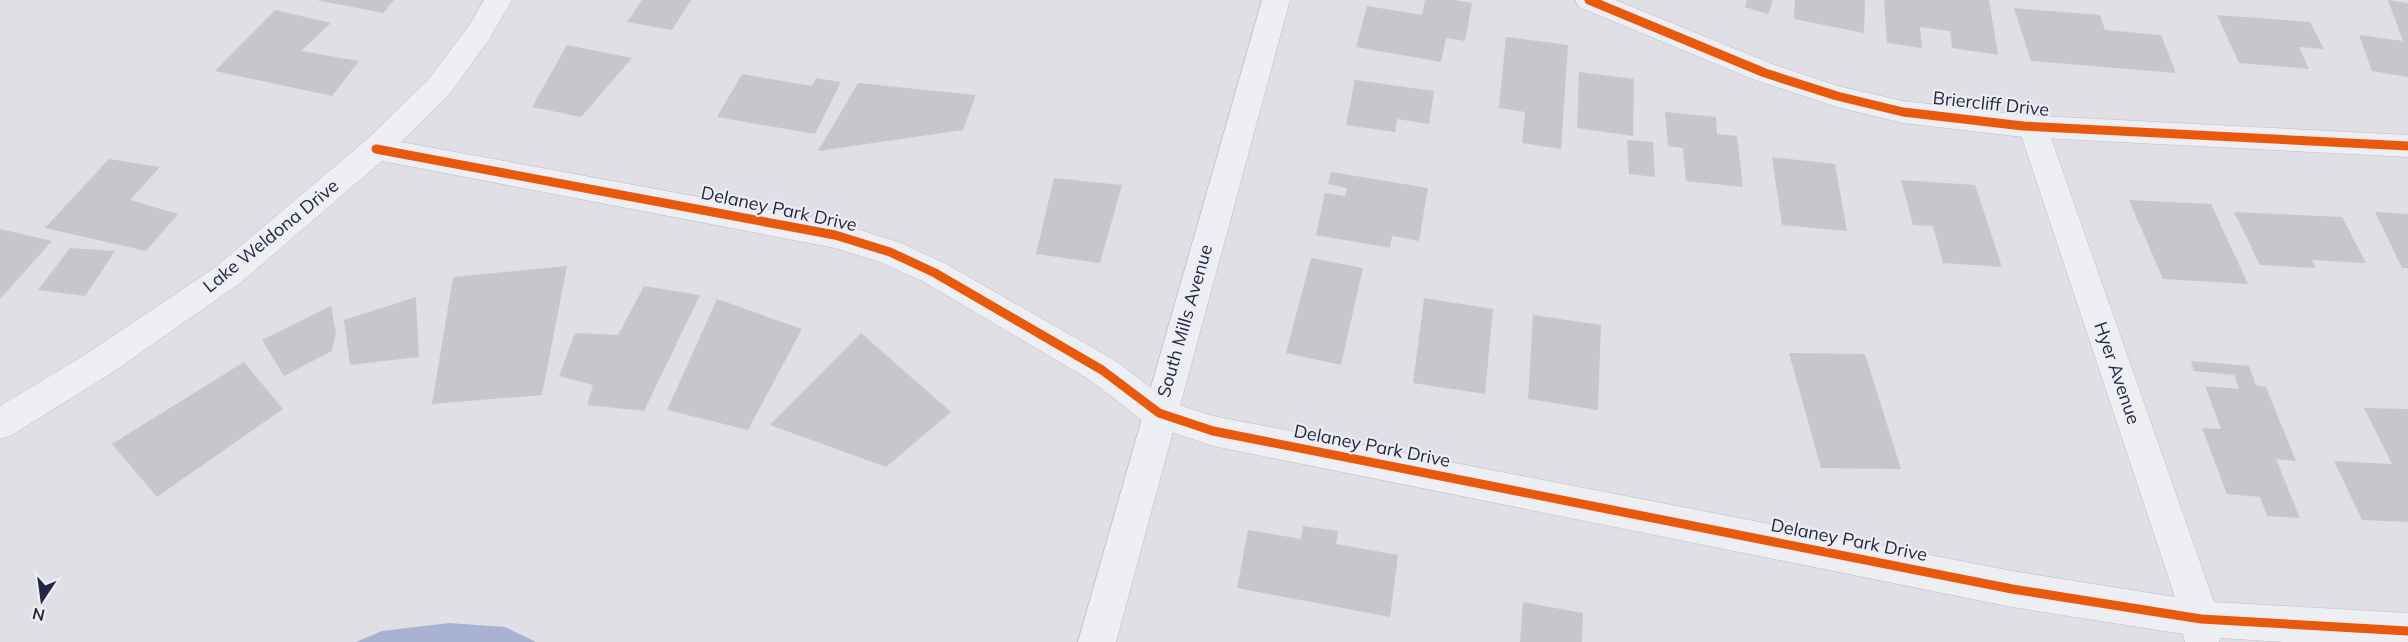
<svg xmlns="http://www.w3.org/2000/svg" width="2408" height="642" viewBox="0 0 2408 642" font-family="Mulish,sans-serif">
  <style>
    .water { fill: #aab2d3 }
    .building { fill: #c6c7cd }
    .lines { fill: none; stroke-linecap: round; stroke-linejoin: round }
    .minor-casing { stroke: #bcbcc3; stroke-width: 1 }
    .tertiary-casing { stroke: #bcbcc3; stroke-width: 1 }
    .minor { fill: #eeeff2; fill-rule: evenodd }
    .tertiary { fill: #eeeff2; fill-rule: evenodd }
    .cycleway-casing { stroke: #ecedf5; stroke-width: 13 }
    .cycleway { stroke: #e8590c; stroke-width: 9 }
    .labels { text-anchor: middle; stroke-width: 4.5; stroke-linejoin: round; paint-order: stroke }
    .street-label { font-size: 18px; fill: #25273f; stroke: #ecedf5 }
  </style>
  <rect width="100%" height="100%" fill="#dfdfe5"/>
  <path class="water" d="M449,623L505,627L536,642H356L382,631Z"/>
  <g class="building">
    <path d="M316,0H394L383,13Z"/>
    <path d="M642,0H691L672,30L627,22Z"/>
    <path d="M1425,0H1454L1472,3L1465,41L1446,38L1441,62L1356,47L1367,6L1422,15Z"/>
    <path d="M1747,0H1773L1768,14L1745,7Z"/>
    <path d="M1795,0H1865L1864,33L1794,19Z"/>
    <path d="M1884,0H1989L1998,55L1952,48L1950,31L1920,27L1922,48L1887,43Z"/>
    <path d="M2388,0L2408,3V77L2372,71L2359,35L2403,41Z"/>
    <path d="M2014,8L2100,15L2105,30L2161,35L2176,73L2031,61Z"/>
    <path d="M275,10L331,23L301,51L359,61L332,96L215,71Z"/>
    <path d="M2217,15L2310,22L2324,49L2299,47L2309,69L2239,63Z"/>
    <path d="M1506,37L1568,45L1561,149L1522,143L1525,112L1499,108Z"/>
    <path d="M567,45L632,58L581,117L532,107Z"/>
    <path d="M1579,72L1634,79L1633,136L1577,128Z"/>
    <path d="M742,74L812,86L816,78L841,82L815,134L717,117Z"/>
    <path d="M1355,80L1434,91L1429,124L1397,119L1395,132L1346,125Z"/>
    <path d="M858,83L976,95L963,130L818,151Z"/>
    <path d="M1665,112L1716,117L1717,134L1737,136L1743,187L1686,181L1683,148L1668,146Z"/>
    <path d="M1627,140L1653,142L1655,177L1629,174Z"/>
    <path d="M1772,157L1835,164L1847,231L1782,225Z"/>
    <path d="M109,159L160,167L130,200L178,214L146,251L45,228Z"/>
    <path d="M1331,172L1428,188L1419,241L1392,236L1390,248L1316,235L1325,193L1345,196L1347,188L1328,184Z"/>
    <path d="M1054,178L1122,185L1100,263L1036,254Z"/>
    <path d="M1901,180L1975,185L2002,267L1943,263L1933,226L1913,225Z"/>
    <path d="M2129,200L2211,204L2248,284L2163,279Z"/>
    <path d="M2234,212L2342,217L2366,263L2312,260L2316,268L2260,265Z"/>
    <path d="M2375,212L2408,214V268H2402Z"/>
    <path d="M0,229L52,241L0,299Z"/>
    <path d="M70,248L115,251L85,296L38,290Z"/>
    <path d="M1311,258L1363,268L1341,365L1286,353Z"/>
    <path d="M567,266L542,395L432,404L453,277Z"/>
    <path d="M644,286L700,295L644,411L587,405L593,385L559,376L575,333L618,335Z"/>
    <path d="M416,297L419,357L350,365L344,320Z"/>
    <path d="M1424,298L1493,309L1485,394L1413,383Z"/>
    <path d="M717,299L802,329L748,430L667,410Z"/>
    <path d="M331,306L336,333L332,351L284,376L262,340Z"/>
    <path d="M1533,315L1601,325L1598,410L1528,399Z"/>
    <path d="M861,333L951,412L886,467L770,425Z"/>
    <path d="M1789,353L1865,354L1901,469L1821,468Z"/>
    <path d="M2191,361L2249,366L2256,385L2266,387L2296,461L2276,459L2300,518L2267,516L2260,497L2227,494L2202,428L2221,429L2205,386L2239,389L2234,375L2194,371Z"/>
    <path d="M244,362L283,409L157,497L112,444Z"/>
    <path d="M2364,408L2408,409V522L2362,520L2334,461L2392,464Z"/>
    <path d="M1303,526L1338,531L1336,544L1398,555L1390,617L1237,588L1248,530L1301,539Z"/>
    <path d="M1523,602L1583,613L1582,642H1520Z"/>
  </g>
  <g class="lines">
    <g class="minor-casing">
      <path id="minor" d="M484,0H512L488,41L448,96L401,142L835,222L901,243L946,264L1114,360L1170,402L1213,416L2012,571L2175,597L2018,126L2022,118L2033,115L2044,118L2214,602L2408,613V642H2284L2220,638L2219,642H2185L2183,634L2012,607L1213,446L1147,424L1090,380L924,282L880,262L835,248L382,161L239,284L110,374L12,435L0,439V406L86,354L217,266L365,141L428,80L468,27Z"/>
    </g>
    <g class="tertiary-casing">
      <g id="tertiary">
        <path d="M1262,0H1290L1116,642H1078Z"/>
        <path d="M1575,0H1615L1775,65L1838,86L1903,101L2023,115L2408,135V157L2023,137L1903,123L1837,107L1755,80L1579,7Z"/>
      </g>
    </g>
    <use href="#minor" class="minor"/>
    <use href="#tertiary" class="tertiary"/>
    <g class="cycleway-casing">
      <g id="cycleway">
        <path d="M1589,0L1765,73L1837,96L1903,112L2023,126L2408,146"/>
        <path d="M376,149L835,235L890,252L935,273L1102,370L1159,413L1213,431L2012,589L2201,619L2408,631"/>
      </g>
    </g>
    <use href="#cycleway" class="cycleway"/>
  </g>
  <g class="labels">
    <g class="street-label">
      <text transform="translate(1991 104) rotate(6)" y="6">Briercliff Drive</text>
      <text transform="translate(779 209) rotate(12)" y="6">Delaney Park Drive</text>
      <text transform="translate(271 236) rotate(-39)" y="6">Lake Weldona Drive</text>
      <text transform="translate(1185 321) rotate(-74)" y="6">South Mills Avenue</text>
      <text transform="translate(2117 373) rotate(71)" y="6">Hyer Avenue</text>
      <text transform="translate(1372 446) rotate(11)" y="6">Delaney Park Drive</text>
      <text transform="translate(1849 540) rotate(11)" y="6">Delaney Park Drive</text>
    </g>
  </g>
  <g transform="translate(42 600) rotate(193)" stroke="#ecedf5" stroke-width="4.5" paint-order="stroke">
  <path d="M0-4.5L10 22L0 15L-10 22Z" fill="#25273f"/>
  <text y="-9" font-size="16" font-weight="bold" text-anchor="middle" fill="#25273f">N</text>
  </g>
</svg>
